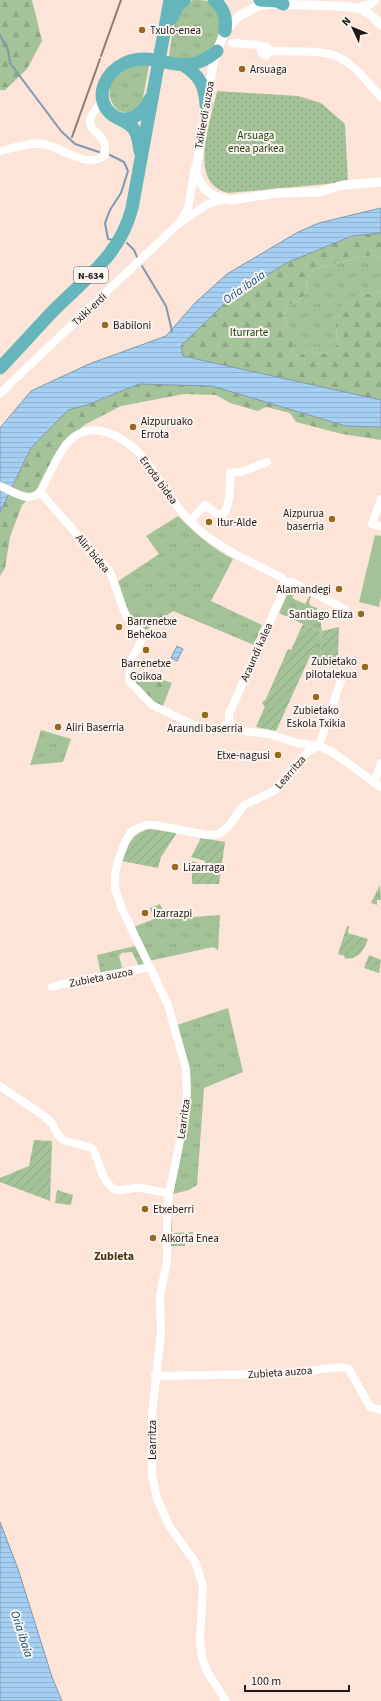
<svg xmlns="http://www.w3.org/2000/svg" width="381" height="1701" viewBox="0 0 381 1701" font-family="'Source Sans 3',sans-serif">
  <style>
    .grass { fill: url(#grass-tufts) }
    .forest { fill: url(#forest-firs) }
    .park { fill: url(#park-dots) }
    .garden { fill: url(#garden-furrows) }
    .pitch { fill: #a4c298 }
    .water { fill: url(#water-rules); stroke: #7e99b0 }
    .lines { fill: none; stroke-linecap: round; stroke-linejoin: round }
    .stream { stroke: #7e99b0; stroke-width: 2 }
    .minor { stroke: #fff; stroke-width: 8 }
    .tertiary { stroke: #fff; stroke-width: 9 }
    .trunk { stroke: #64b6bc; stroke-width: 13 }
    .rail { stroke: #8d7c73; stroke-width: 2 }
    .poi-dot { fill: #976919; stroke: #fbf5f2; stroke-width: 1.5 }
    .labels { text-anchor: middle; stroke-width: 4; stroke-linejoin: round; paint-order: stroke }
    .shield { fill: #fbf5f2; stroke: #645a56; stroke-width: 1 }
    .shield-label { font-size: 10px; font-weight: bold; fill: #231813 }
    .poi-label { font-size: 11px; fill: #231813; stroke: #fbf5f2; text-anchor: start }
    .street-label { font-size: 11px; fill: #231813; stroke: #fbf5f2 }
    .park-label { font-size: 11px; fill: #1c4205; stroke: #fbf5f2 }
    .water-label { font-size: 12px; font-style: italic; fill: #0c517d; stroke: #fbf5f2 }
    .neighbourhood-label { font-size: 12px; font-weight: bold; fill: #49320e; stroke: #fbf5f2 }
  </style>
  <defs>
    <pattern id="grass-tufts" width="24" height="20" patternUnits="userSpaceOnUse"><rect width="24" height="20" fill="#a4c298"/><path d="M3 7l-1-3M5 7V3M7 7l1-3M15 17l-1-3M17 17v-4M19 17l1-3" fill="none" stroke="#8da682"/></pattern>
    <pattern id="forest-firs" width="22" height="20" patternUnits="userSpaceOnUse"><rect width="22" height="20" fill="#a5c399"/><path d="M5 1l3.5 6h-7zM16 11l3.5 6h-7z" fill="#8ea783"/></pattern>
    <pattern id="park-dots" width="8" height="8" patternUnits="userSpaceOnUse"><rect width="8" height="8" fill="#a4c298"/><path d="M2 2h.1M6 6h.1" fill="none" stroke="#8da682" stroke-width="1.8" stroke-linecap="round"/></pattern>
    <pattern id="garden-furrows" width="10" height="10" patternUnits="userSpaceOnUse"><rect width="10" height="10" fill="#a4c298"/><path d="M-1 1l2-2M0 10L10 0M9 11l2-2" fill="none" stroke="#8da682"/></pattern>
    <pattern id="water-rules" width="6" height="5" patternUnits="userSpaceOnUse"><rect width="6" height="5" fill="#a5d0f3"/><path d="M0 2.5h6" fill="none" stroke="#8eb2cf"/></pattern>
  </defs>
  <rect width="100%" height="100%" fill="#fce4d8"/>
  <g class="grass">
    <path d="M193,0C200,0 206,0 212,3C226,11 222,37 212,48C208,52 196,58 190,60C185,61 175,58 169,57C172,37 173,9 193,0Z"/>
    <path d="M139,64L149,65L142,103C139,106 134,111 130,112C114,116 106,95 111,84C116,73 128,68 139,64Z"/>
    <path d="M374,255L381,259V292L357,295L335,320L338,343C328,355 323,356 308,350L298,357C291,350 293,345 295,336L288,328L283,316L288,305L299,301L307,292L308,279L314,269L361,257Z"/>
    <path d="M178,516C195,533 212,548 233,559L211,601L262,625L254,645L173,611L146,630L128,614L117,582L159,554L146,536Z"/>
    <path d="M291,586L297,589L292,598L305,604L310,595L311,596L309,603L311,606L317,608L316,616L320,617L322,631L320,656L338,655L337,662L318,661L309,657L321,632L279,613Z"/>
    <path d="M41,730L71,739L63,762L30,765Z"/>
    <path d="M380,885L381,900H377V905L371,903Z"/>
    <path d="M160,904L167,919L220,915L218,950L213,947L149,961L134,927L154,919L150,908Z"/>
    <path d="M135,946L145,964L139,966L132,952L122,953L119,956L123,971L101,975L97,955Z"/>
    <path d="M228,1008L243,1072L204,1088L197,1185L189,1190L173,1194L181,1156L189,1104L177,1025Z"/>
    <path d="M169,1216H171L172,1233L193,1232V1239H189L188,1234L179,1235V1240L185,1239V1246H171Z"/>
  </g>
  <g class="forest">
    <path d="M0,0H32L42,41L27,69L5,90H0Z"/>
    <path d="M381,233V259L374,255L361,257L314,269L308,279L307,292L299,301L288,305L283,316L288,328L296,336C293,345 291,350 298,357L308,350C323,356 328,355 338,343L335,320L339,309L346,299L357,295L381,292V400L183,356L181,346L228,300L286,263L352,236Z"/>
    <path d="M139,384L212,386L346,426L381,427V440L342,434L296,422L290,413L266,407L258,411L230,403L216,395L184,394L121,406L86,424L63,442L56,453L36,492L22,505L10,537L5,568L0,576V512L31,448L68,410L87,405Z"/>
    <path d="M135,671L172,683L162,708L150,702L133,683Z"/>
  </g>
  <path class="park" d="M217,91L298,96L321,103L345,124L348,182L229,193C186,184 211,121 217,91Z"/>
  <g class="garden">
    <path d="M303,624L321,632L276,731L256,727L265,706L262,704L264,700L265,701L288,649L291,650Z"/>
    <path d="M339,627L338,655L320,656L322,631Z"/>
    <path d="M149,829L175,832L176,834L161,857L158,868L122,861C127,846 132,833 149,829Z"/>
    <path d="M201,838L225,842L219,884H192V861L204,865L205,861L191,857Z"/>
    <path d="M347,926H349L348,933L368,939C364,950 358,961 344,958L345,956L338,954Z"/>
    <path d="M369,955L381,960L379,973L364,968Z"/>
    <path d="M34,1140L52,1141L50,1201L0,1182V1178L29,1166Z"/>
    <path d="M57,1190L73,1195L71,1205L55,1203Z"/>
  </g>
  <path class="pitch" d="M375,535L381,536V597L379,607L359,602Z"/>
  <g class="water">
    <path d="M381,208V233L352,236L286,263L228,300L181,346L183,356L381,400V427L346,426L212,386L139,384L87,405L68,410L31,448L0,512V428L31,391L89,364L166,336L195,303L227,274L298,232L319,223Z"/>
    <path d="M177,646L183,649L177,661L171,658Z"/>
    <path d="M0,1522L18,1569L52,1677L62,1701H0Z"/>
  </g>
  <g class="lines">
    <g class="stream">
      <path d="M0,35L8,50L10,63L61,131L75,144L99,152"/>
      <path d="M110,155L124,162L128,171L121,193L110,210L105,223L108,239L113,240"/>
      <path d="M127,243L134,250L137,257"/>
      <path d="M142,266L166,306L172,331"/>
    </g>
    <g class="minor">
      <path d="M232,43L258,45L263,47"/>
      <path d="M269,51L268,48L265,46L261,48V51L264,55H267L269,51C290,52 322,49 340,58C356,66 369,84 381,97"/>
      <path d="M0,151C13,148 29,142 43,144C62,147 85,169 104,156C113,127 69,135 103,101"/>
      <path d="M181,220L188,209L195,168"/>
      <path d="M0,394L15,379L178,224L208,204L225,199"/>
      <path d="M0,486C12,491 29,504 40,492C48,477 55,460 65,446C89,415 124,436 144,458C158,477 173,504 189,520C214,547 249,561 281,577L285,582H292L345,609"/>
      <path d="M40,492L109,571C116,584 119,599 125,613C129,622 137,628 144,635L132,659L129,681L152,705L192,724L210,730L221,729L229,723"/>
      <path d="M381,499L372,524L381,526"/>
      <path d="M190,521L205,505L221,517C232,505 229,488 230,473L241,472L267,462"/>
      <path d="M229,723L235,730L269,734L297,743L319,746L332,752L381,787"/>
      <path d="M229,723V714L285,588V582"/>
      <path d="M374,783L381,763"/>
      <path d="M52,987L63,984L150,967"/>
      <path d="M0,1086L44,1116L52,1123L58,1135L63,1140L92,1148C98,1157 99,1168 104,1177C115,1198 122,1188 138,1188C148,1188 159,1192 169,1194"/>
      <path d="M155,1376L279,1374L341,1367L349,1369L370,1407L381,1410"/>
      <path d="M226,1701L208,1673L202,1658L200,1640L203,1586L195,1562L170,1527L157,1499L152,1475V1414L161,1333L160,1296L167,1261V1214L169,1194L184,1121L187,1092L186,1069L168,1005L122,909L115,888V875L118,861L126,840L131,832L138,828L146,825H155L207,835L219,834L227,828L244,805L274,791L302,758L310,750L319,746L342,677"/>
    </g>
    <g class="tertiary">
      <path d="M359,8L370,4L375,0"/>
      <path d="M381,25L372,16L359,8L338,6L272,4L258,6L239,16L225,31L214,58L196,170L199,181L206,190L215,196L231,200L278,193L319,192L343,185L381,182"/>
    </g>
    <g class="trunk">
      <path d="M214,0C224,8 227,19 225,31"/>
      <path d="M260,0L277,1L283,4"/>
      <path d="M171,19L179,4L184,0"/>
      <path d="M183,65C199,75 205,85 206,105"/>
      <path d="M122,119C136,120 144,111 150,99"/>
      <path d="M140,151C138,142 139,135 133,128C127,121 117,119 110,113C93,96 106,72 125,63C158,48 182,82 217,51"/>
      <path d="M0,368C18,349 36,329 54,310C87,277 120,255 132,208L170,0"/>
    </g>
    <g class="rail">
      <path d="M101,56L121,0"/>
      <path d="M72,137L100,59"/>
    </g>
  </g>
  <g class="poi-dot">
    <circle cx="142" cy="30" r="4"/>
    <circle cx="242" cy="69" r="4"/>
    <circle cx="105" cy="325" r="4"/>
    <circle cx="133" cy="427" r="4"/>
    <circle cx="332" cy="519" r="4"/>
    <circle cx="209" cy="522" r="4"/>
    <circle cx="339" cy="589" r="4"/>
    <circle cx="361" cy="614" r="4"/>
    <circle cx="119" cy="627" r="4"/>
    <circle cx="146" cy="650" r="4"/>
    <circle cx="365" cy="667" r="4"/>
    <circle cx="316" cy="697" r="4"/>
    <circle cx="205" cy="715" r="4"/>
    <circle cx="58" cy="727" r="4"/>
    <circle cx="278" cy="755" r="4"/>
    <circle cx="175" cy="867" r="4"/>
    <circle cx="145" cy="913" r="4"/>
    <circle cx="145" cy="1209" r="4"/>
    <circle cx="153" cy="1238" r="4"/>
  </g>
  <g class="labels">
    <rect class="shield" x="74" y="267" width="34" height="16" rx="3"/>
    <g class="shield-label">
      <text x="91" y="279">N-634</text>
    </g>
    <g class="poi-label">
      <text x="150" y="34">Txulo-enea</text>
      <text x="250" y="73">Arsuaga</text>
      <text x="113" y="329">Babiloni</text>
      <text x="141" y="425">Aizpuruako<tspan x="141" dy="13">Errota</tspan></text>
      <text x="324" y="517" text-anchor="end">Aizpurua<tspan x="324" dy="13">baserria</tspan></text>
      <text x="217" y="526">Itur-Alde</text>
      <text x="331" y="593" text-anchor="end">Alamandegi</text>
      <text x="353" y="618" text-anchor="end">Santiago Eliza</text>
      <text x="127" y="625">Barrenetxe<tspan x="127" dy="13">Behekoa</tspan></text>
      <text x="357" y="665" text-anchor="end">Zubietako<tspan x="357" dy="13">pilotalekua</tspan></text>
      <text x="146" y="667" text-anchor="middle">Barrenetxe<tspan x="146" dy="13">Goikoa</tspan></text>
      <text x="316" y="714" text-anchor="middle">Zubietako<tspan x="316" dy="13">Eskola Txikia</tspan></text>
      <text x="66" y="731">Aliri Baserria</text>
      <text x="205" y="732" text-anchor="middle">Araundi baserria</text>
      <text x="270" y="759" text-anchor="end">Etxe-nagusi</text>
      <text x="183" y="871">Lizarraga</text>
      <text x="153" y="917">Izarrazpi</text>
      <text x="153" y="1213">Etxeberri</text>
      <text x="161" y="1242">Alkorta Enea</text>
    </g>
    <g class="street-label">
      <text transform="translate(204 115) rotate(-80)" y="4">Txikierdi auzoa</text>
      <text transform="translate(89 309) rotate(-43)" y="4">Txiki-erdi</text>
      <text transform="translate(159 480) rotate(54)" y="4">Errota bidea</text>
      <text transform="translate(93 553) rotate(50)" y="4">Aliri bidea</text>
      <text transform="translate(256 652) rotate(-66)" y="4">Araundi kalea</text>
      <text transform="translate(290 772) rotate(-49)" y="4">Learritza</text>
      <text transform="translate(101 977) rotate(-11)" y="4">Zubieta auzoa</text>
      <text transform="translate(183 1119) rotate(-82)" y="4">Learritza</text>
      <text transform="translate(280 1372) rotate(-4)" y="4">Zubieta auzoa</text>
      <text transform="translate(152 1440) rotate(-90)" y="4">Learritza</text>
    </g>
    <g class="park-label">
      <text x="256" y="139">Arsuaga<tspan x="256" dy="13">enea parkea</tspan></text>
      <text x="249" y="336">Iturrarte</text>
    </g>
    <g class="water-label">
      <text transform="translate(244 287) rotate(-35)" y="4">Oria ibaia</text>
      <text transform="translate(22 1634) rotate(72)" y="4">Oria ibaia</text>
    </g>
    <g class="neighbourhood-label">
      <text x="114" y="1260">Zubieta</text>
    </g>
  </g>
  <g transform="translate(353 28) rotate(314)" stroke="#fbf5f2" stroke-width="3" paint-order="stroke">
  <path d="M0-3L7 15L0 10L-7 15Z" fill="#231813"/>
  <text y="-6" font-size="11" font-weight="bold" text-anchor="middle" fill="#231813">N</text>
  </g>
  <path d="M245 1685v6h104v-6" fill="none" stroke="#231813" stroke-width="2"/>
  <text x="251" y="1685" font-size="12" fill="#231813" stroke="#fbf5f2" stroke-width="3" paint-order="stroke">100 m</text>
</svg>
